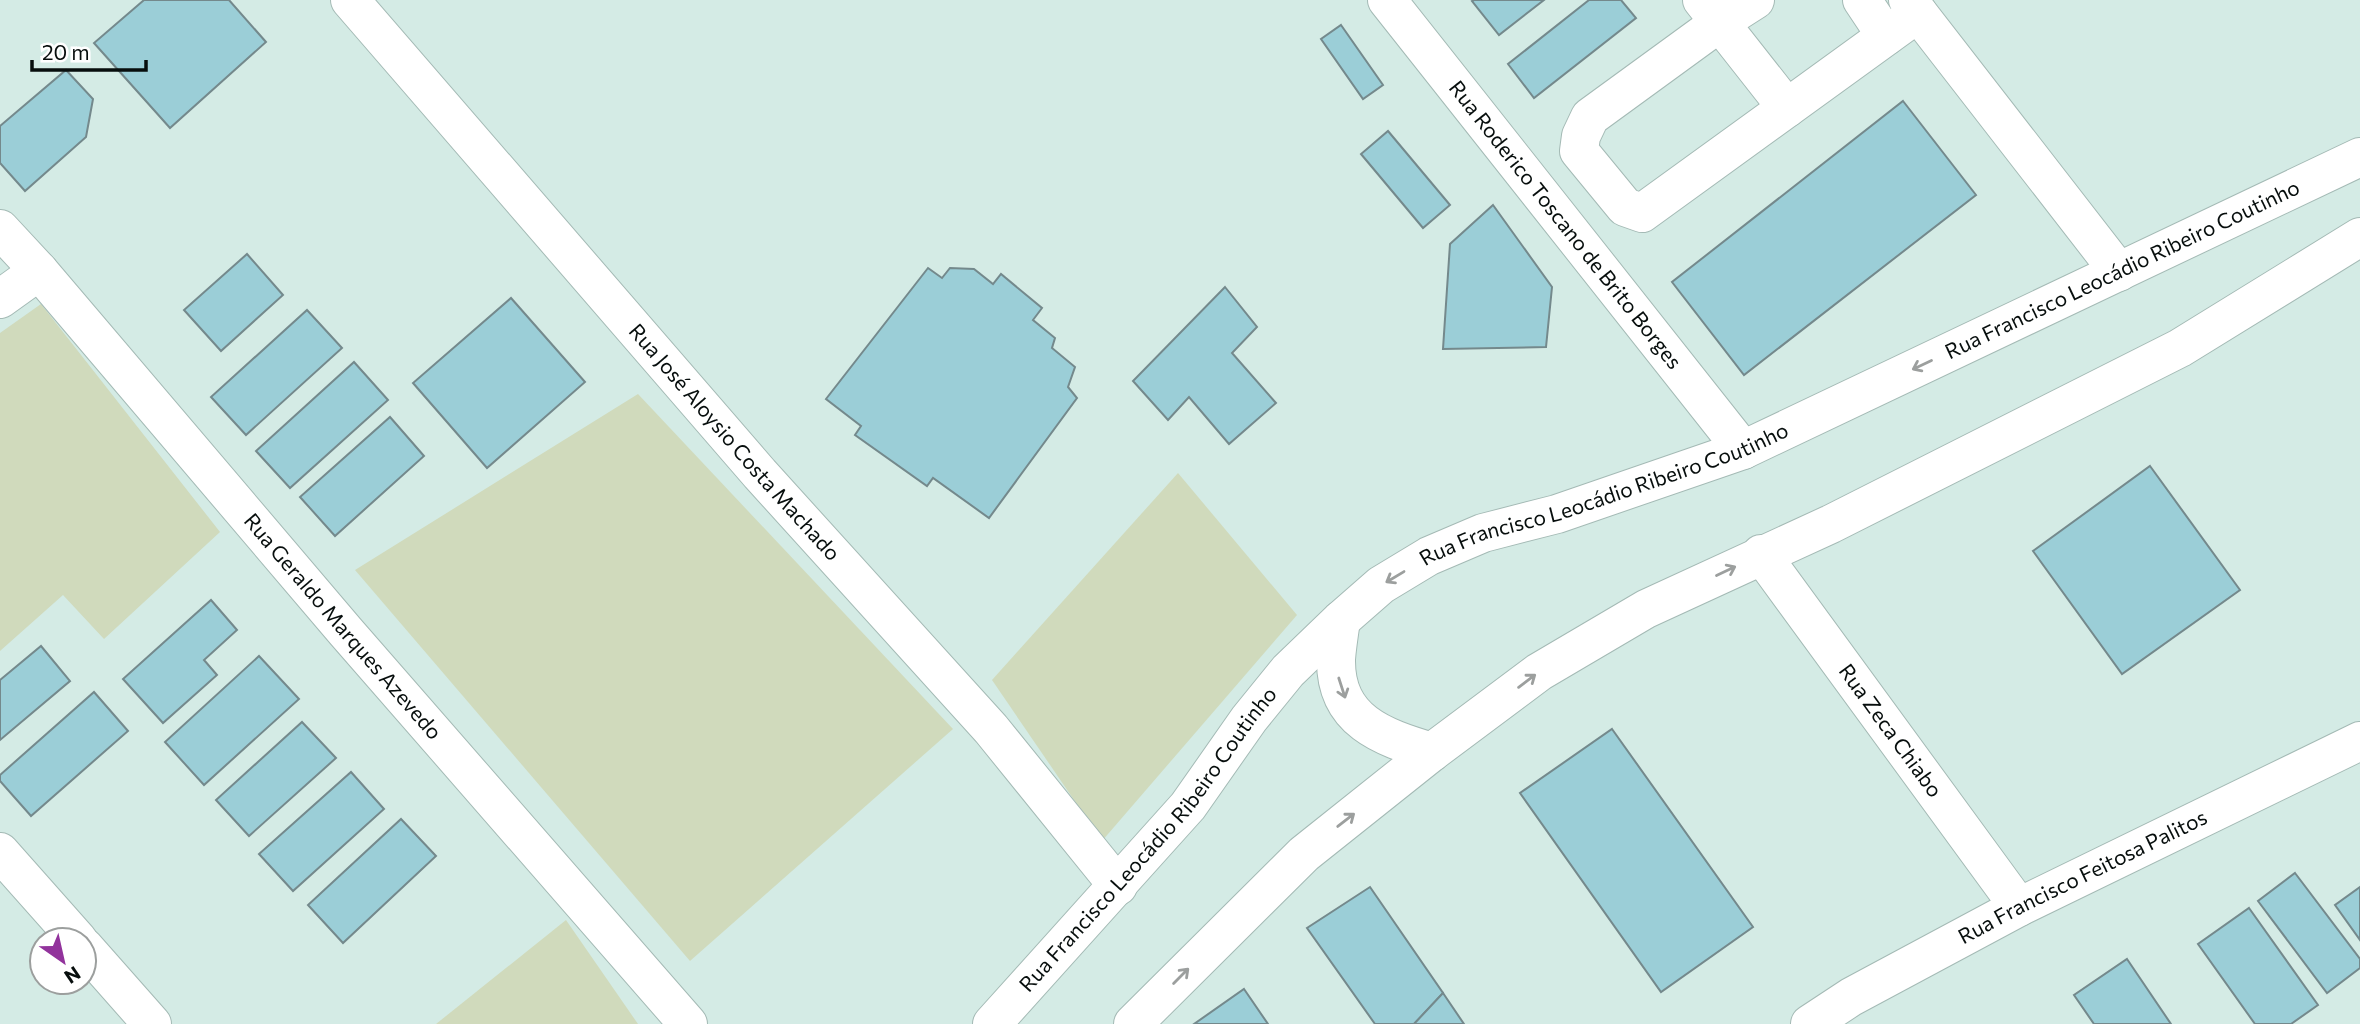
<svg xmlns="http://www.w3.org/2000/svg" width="2360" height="1024" viewBox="0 0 2360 1024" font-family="Commissioner,sans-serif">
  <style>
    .green { fill: #d0dabc }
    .building { fill: #9bced7; stroke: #74898c; stroke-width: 2 }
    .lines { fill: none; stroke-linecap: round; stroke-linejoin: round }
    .minor-casing { stroke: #a4bab5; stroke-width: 40 }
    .major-casing { stroke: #a4bab5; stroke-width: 40 }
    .minor { stroke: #fff; stroke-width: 38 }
    .major { stroke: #fff; stroke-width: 38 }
    .oneway { stroke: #9c9f9e }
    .labels { text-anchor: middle; stroke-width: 7; stroke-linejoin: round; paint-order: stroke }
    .street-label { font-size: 21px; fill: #070e0d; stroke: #fff }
  </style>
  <rect width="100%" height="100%" fill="#d4ebe5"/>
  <g class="green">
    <path d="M41,304L220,532L104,639L63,595L0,651V333Z"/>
    <path d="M638,394L953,729L690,961L355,570Z"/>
    <path d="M1178,473L1297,615L1102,841L992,680Z"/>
    <path d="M566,920L638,1024H436Z"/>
  </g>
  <g class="building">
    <path d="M144,0H229L266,42L170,128L94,43Z"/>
    <path d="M1474,0H1544L1499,35L1472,1Z"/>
    <path d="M1589,0H1621L1636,18L1534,98L1508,64Z"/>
    <path d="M1341,25L1383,85L1363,99L1321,39Z"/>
    <path d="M66,70L93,99L86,137L25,191L0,163V126Z"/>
    <path d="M1903,101L1976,195L1744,375L1672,282Z"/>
    <path d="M1388,131L1450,205L1423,228L1361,154Z"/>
    <path d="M1493,205L1552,287L1546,347L1443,349L1450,244Z"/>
    <path d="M247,254L283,295L221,351L184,310Z"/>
    <path d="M928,268L942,278L950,268L974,269L993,284L1001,274L1042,308L1033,320L1055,338L1052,348L1075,367L1068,387L1077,398L989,518L933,478L927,486L855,435L861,426L826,399Z"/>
    <path d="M1225,287L1257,327L1232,353L1276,403L1229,444L1189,397L1168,420L1133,381Z"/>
    <path d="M511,298L585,382L487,468L413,383Z"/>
    <path d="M307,310L342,348L246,435L211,397Z"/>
    <path d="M354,362L388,400L290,488L256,451Z"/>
    <path d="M390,417L424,456L335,536L300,497Z"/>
    <path d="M2150,466L2240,590L2122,674L2033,551Z"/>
    <path d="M211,600L237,630L204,660L217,675L163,723L123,679Z"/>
    <path d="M41,646L70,681L0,740V680Z"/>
    <path d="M259,656L299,699L204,785L165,742Z"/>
    <path d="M94,692L128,731L31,816L0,781V775Z"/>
    <path d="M302,722L336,758L249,836L216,800Z"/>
    <path d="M1612,729L1753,927L1661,992L1520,793Z"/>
    <path d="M351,772L384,809L293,891L259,854Z"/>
    <path d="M401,819L436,856L343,943L308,905Z"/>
    <path d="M2295,873L2360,959V968L2327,993L2258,901Z"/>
    <path d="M1370,887L1443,993L1414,1024H1375L1307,928Z"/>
    <path d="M2360,887V940L2335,905Z"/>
    <path d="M2249,908L2318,1005L2291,1024H2255L2198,944Z"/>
    <path d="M2127,959L2171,1024H2094L2074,995Z"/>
    <path d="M1244,989L1268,1024H1194Z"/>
    <path d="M1443,993L1464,1024H1414Z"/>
  </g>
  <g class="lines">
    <g class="minor-casing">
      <g id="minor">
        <path id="s1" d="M350,0L760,474L991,729L1118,886"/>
        <path id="s2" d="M1387,0L1743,450"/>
        <path d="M1702,0L1787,108"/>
        <path d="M1755,0L1719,23L1590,117L1581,136L1579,151L1625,207L1642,213L1918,13"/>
        <path d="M1862,0L1886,36"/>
        <path d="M1908,0L2119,272"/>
        <path id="s3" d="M0,229L39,271L346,632L688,1024"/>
        <path d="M0,299L39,271"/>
        <path id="s4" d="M1761,554L2019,907"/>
        <path d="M0,852L78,940"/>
        <path d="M84,947L152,1024"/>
        <path id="s5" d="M1810,1024L1851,997L2019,907L2360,741"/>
      </g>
    </g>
    <g class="major-casing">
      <g id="major">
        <path d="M1341,620C1339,633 1337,646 1336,659C1335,721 1382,737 1432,752"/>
        <path id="s6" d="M992,1024L1188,806L1249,719L1288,671L1341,620L1381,585L1429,556L1483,533L1557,514L1743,450L2360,157"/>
        <path d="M1133,1024L1304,854L1432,752L1539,672L1646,609L1831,524L2180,348L2360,237"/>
      </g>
    </g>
    <use href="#minor" class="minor"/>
    <use href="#major" class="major"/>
  </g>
  <defs><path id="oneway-shaft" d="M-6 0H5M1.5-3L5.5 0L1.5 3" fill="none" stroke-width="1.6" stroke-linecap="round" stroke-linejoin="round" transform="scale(1.75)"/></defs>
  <g class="oneway">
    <use href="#oneway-shaft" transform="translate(1922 365) rotate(155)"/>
    <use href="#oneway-shaft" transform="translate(1726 571) rotate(-25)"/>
    <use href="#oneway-shaft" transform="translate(1395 577) rotate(149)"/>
    <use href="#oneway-shaft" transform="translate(1527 681) rotate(-37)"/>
    <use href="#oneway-shaft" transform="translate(1342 688) rotate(72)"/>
    <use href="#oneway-shaft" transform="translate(1346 820) rotate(-38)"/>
    <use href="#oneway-shaft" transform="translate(1181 976) rotate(-45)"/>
  </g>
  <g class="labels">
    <g class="street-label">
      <text dy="7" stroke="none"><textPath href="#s2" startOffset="287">Rua Roderico Toscano de Brito Borges</textPath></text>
      <text dy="7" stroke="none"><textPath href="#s6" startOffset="1396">Rua Francisco Leocádio Ribeiro Coutinho</textPath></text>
      <text dy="7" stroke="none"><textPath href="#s1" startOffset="586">Rua José Aloysio Costa Machado</textPath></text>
      <text dy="7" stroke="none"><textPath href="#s6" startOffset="830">Rua Francisco Leocádio Ribeiro Coutinho</textPath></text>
      <text dy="7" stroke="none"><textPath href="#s3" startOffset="525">Rua Geraldo Marques Azevedo</textPath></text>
      <text dy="7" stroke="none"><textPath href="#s4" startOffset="219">Rua Zeca Chiabo</textPath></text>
      <text dy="7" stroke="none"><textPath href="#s6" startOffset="242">Rua Francisco Leocádio Ribeiro Coutinho</textPath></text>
      <text dy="7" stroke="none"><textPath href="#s5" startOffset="310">Rua Francisco Feitosa Palitos</textPath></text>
    </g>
  </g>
  <g transform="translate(63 961) rotate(146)"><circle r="33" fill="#ffffff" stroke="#9c9f9e" stroke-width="2"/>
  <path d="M0-5L12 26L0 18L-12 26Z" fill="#92339c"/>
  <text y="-10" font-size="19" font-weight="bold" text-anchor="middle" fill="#070e0d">N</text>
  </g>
  <path d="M32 60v10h114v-10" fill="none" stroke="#070e0d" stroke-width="3.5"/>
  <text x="42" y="60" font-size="21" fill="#070e0d" stroke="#ffffff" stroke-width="5" paint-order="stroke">20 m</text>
</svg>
